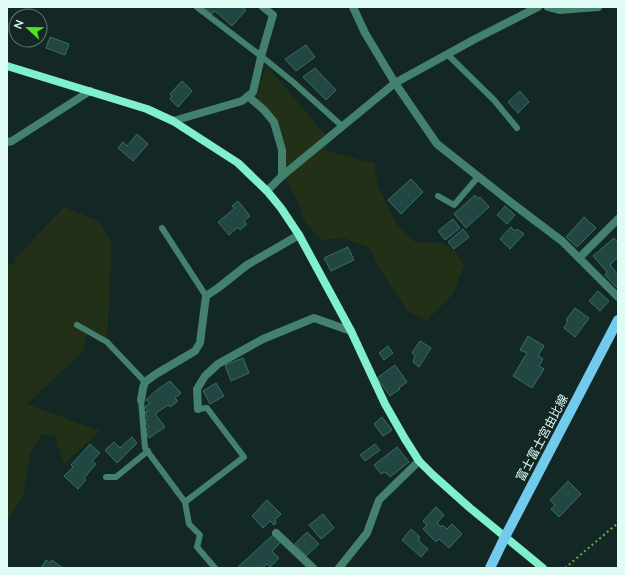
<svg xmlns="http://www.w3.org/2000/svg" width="625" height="575" viewBox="0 0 625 575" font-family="Lato,'Noto Sans JP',sans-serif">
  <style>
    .green { fill: #213017 }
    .building { fill: #224641; stroke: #376f67 }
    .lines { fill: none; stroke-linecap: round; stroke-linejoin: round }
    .path { stroke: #6cad40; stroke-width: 2; stroke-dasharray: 2 3; stroke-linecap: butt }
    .lane { stroke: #44806e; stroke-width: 6 }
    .street { stroke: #44806e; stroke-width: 8 }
    .secondary { stroke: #80efcc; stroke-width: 8 }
    .primary { stroke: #72caed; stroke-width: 10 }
    .labels { text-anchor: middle; stroke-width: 3.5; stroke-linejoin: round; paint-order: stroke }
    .street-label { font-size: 12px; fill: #defbf4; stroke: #132724 }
  </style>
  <rect width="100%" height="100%" fill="#132724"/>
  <g class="green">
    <path d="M266,65L328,138L327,150L360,160L374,163L378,186L396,224L415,242L443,243L456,252L464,265L454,293L427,320L408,312L383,274L369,248L344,238L321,240L305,222L299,204L287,181L281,145L258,104L257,96Z"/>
    <path d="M64,207L99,221L112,244L107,342L88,330L83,351L27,404L100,431L64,464L55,436L42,434L30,453L23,497L7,521V265L15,263V259Z"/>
  </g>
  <g class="building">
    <path d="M203,7H242L246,10L232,26L215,11L212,14Z"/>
    <path d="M50,37L69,44L65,55L46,48Z"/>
    <path d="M306,45L315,57L296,71L285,59Z"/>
    <path d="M315,68L336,90L326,100L303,77Z"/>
    <path d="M182,81L192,91L178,107L170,99L172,96L170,94Z"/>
    <path d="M520,91L529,102L518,113L508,102Z"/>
    <path d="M137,134L148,144L133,161L118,148L123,142L127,146Z"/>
    <path d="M411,179L423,192L401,214L388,200Z"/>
    <path d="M475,195L478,199L480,197L489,207L466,228L454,214Z"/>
    <path d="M238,201L250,216L244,221L247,224L240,230L238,227L229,235L218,222L235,208L232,206Z"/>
    <path d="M505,206L515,215L507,224L497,215Z"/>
    <path d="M584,217L596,228L577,247L566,237Z"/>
    <path d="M453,219L460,228L445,240L438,231Z"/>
    <path d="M511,227L515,231L517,229L524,234L510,249L500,239Z"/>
    <path d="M463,229L469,237L454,249L448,242Z"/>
    <path d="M614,238L618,242V257L610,265L618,275V287L617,288L605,275L607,272L593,256Z"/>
    <path d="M348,247L354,260L331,271L324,258Z"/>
    <path d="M598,291L609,301L600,311L589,301Z"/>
    <path d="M575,308L589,318L575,337L564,328L568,321L566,320Z"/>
    <path d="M528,336L544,346L538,356L543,359L539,366L544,369L532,388L513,376L527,353L520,350Z"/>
    <path d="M420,341L431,348L419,367L413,362L415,356L412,353Z"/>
    <path d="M388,346L393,353L384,360L379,353Z"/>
    <path d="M243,358L249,373L231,381L225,365Z"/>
    <path d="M395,365L407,382L399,388L400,389L390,396L377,378Z"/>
    <path d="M170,381L181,393L175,398L178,401L170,407L168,405L155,414L165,427L149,438L145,430L149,427L144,421L148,419L145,412L148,411L145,407L150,403L146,400L158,389Z"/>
    <path d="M216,383L224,396L210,404L203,391Z"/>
    <path d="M382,417L392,430L383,436L374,424Z"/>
    <path d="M132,437L137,443L117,463L105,450L114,442L120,448Z"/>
    <path d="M90,444L100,453L92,461L96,464L84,478L86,480L78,489L64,476L73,467L71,465Z"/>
    <path d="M375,444L380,450L365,461L360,455Z"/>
    <path d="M397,447L409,462L390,477L385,472L381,474L374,465Z"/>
    <path d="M568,481L581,494L559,517L551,509L555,505L550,500Z"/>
    <path d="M267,500L281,514L275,520L276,523L274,525L270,521L263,528L252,516Z"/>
    <path d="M436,507L444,515L437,523L441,527L442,525L447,529L452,524L462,534L449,548L439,539L436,542L423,529L427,525L423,521Z"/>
    <path d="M323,514L334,528L321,539L309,525Z"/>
    <path d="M411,529L420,537L418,540L428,549L421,557L402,540Z"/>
    <path d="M307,532L319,544L306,556L295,544Z"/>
    <path d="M274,534L281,542L272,551L279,558L270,567L267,564L262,568H239L238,567Z"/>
    <path d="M46,560L50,563L52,560L63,568H41Z"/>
  </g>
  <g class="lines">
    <path class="path" d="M565,568L618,523"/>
    <g class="lane">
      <path d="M197,7L261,56L293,82L342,126"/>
      <path d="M447,54L494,100L517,128"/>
      <path d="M438,196L454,205L478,177"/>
      <path d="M162,228L206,296"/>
      <path d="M77,325L107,342L145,382"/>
      <path d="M141,400L145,448L185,502L189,524L200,535L197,547L215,568"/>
      <path d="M106,477H116L148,451"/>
      <path d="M185,502L244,457L207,408L198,409"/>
    </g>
    <g class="street">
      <path d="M353,7L365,33L395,83L437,144L513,204L562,241L618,297"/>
      <path d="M548,7L559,10L598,7"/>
      <path d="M248,96L264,110L274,122L282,150V176"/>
      <path d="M173,121L242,101L253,92L262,53L273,15L263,7"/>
      <path d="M7,142L12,141L90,91"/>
      <path d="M267,191L282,176L395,83L475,39L538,7"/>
      <path d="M579,258L618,219"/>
      <path d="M141,400L143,388L145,382L156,374L195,351L200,343L206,296L218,288L247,265L299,235"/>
      <path d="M198,409L197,389L205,376L218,364L263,339L314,318L351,331"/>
      <path d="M276,533L313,568"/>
      <path d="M339,568L367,533L379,500L419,461"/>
    </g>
    <path class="secondary" d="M7,66L147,109L173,121L238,163L267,191L281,208L299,235L351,331L385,404L405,439L419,461L433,475L470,508L543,568"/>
    <path class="primary" d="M490,568L505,537L618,320"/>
  </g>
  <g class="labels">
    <g class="street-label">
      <text transform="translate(542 438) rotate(-62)" y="4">富士富士宮由比線</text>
    </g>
  </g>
  <rect width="625" height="575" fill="none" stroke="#defbf4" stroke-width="16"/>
  <g transform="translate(28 28) rotate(292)"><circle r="19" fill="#132724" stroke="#647c77"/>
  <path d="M0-3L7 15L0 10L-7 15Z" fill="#50e321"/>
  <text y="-6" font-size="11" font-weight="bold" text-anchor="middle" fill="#defbf4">N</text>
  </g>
</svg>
